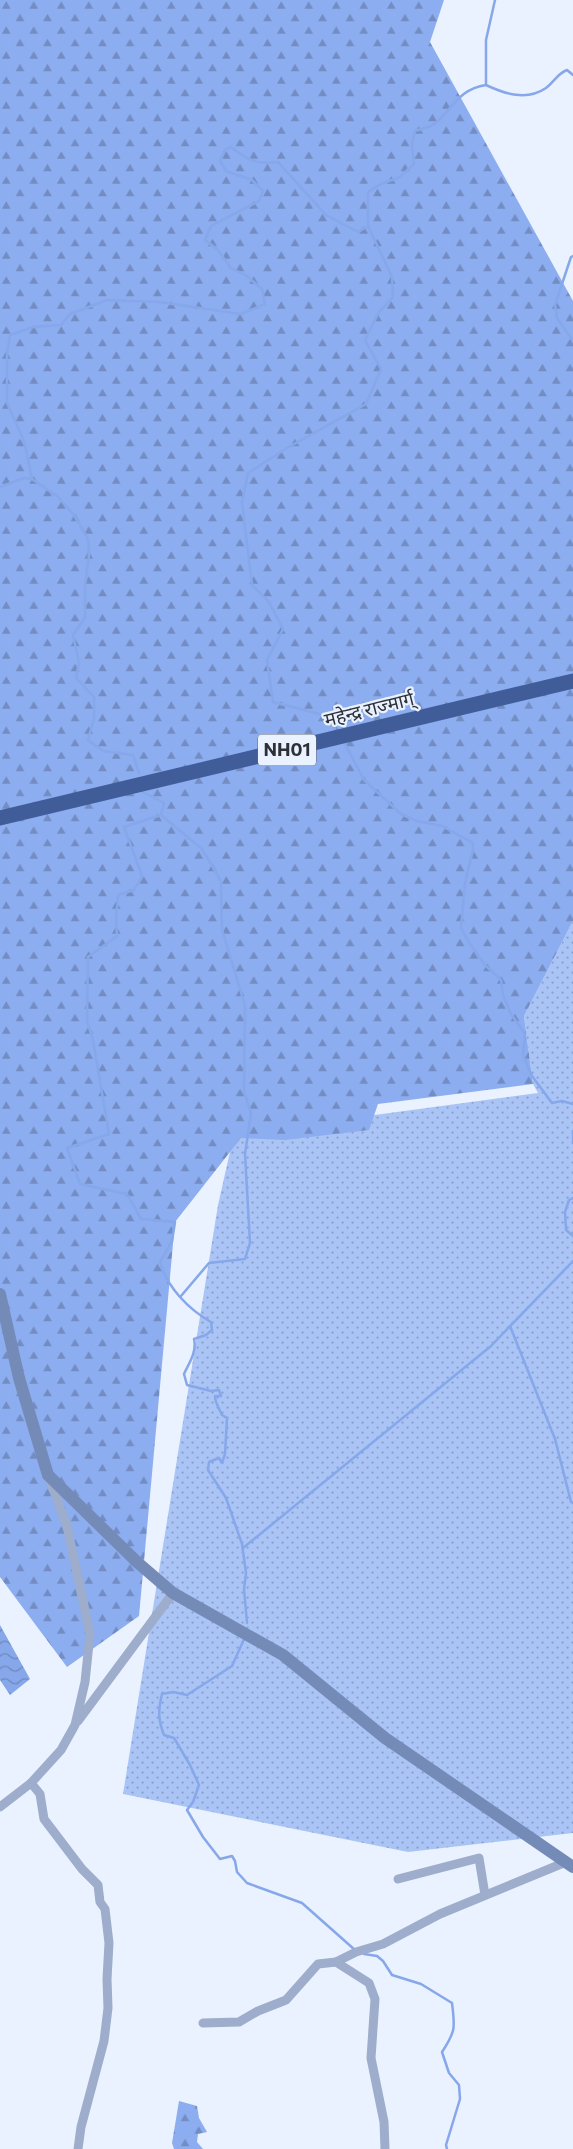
<svg xmlns="http://www.w3.org/2000/svg" width="573" height="2149" viewBox="0 0 573 2149" font-family="Commissioner,'Noto Sans Devanagari',sans-serif">
  <style>
    .grass { fill: url(#grass-dots) }
    .forest { fill: url(#forest-firs) }
    .water { fill: url(#water-waves) }
    .lines { fill: none; stroke-linecap: round; stroke-linejoin: round }
    .stream { stroke: #86a7ea; stroke-width: 2.5 }
    .street { stroke: #9dadcb; stroke-width: 9 }
    .secondary { stroke: #758bb7; stroke-width: 12 }
    .highway { stroke: #405d9a; stroke-width: 15 }
    .labels { text-anchor: middle; stroke-width: 4.5; stroke-linejoin: round; paint-order: stroke }
    .shield { fill: #eaf2ff; stroke: #666a72; stroke-width: 1 }
    .shield-label { font-size: 18px; font-weight: bold; fill: #2d3036 }
    .street-label { font-size: 19px; fill: #2d3036; stroke: #eaf2ff }
  </style>
  <defs>
    <pattern id="grass-dots" width="8" height="8" patternUnits="userSpaceOnUse" patternTransform="scale(1.25)"><rect width="8" height="8" fill="#aac4f6"/><path d="M2 2h.1M6 6h.1" fill="none" stroke="#8ba0c8" stroke-width="1.8" stroke-linecap="round"/></pattern>
    <pattern id="forest-firs" width="22" height="20" patternUnits="userSpaceOnUse" patternTransform="scale(1.25)"><rect width="22" height="20" fill="#8cadf0"/><path d="M5 1l3.5 6h-7zM16 11l3.5 6h-7z" fill="#738dc3"/></pattern>
    <pattern id="water-waves" width="16" height="10" patternUnits="userSpaceOnUse" patternTransform="scale(1.25)"><rect width="16" height="10" fill="#86a7ea"/><path d="M0 5q4-4 8 0t8 0" fill="none" stroke="#6e88be"/></pattern>
  </defs>
  <rect width="100%" height="100%" fill="#eaf2ff"/>
  <path class="grass" d="M573,921V1833L408,1852L123,1794L218,1205L234,1134L538,1093L533,1084L524,1016Z"/>
  <g class="forest">
    <path d="M0,0H444L430,42L573,301V921L524,1016L533,1084L378,1104L369,1130L285,1140L241,1138L175,1222L139,1616L67,1667L0,1577Z"/>
    <path d="M179,2101L197,2106L199,2118L207,2132L198,2134L197,2142L203,2149H217H174L172,2143Z"/>
  </g>
  <path class="water" d="M0,1625L30,1679L10,1695L0,1680Z"/>
  <g class="lines">
    <g class="stream">
      <path d="M495,0L486,40V85C505,94 527,101 546,88C555,81 557,74 567,70L573,75"/>
      <path d="M573,256L571,257L555,305L557,318L573,341"/>
      <path d="M0,487L24,478L32,479"/>
      <path d="M335,729L327,716L273,702L267,660L283,629L269,602L252,585L242,502L248,473L287,448L366,404L381,369L365,340L379,312L393,297L392,277L368,226"/>
      <path d="M344,742L364,780L401,814L417,821L442,826L473,843V850L465,883L461,928L468,941L485,965L501,980L503,995L511,1014L525,1034L523,1055L532,1076L552,1103L562,1101L573,1104"/>
      <path d="M139,773L133,755L103,751L88,740L94,718V697L76,678L79,663L73,635L85,618V586L89,555L88,539L74,515L58,497L32,479L24,441L7,403V354L10,335L33,327L61,325L70,314L107,300L159,302L241,314L265,304L262,289L247,276L231,268L217,249L205,240L211,226L259,201L263,191L252,180L226,171L220,161L225,150L231,147C248,160 256,165 278,162L326,215L358,232L368,226V192L381,184L400,177L414,164L412,144L415,131C422,129 432,127 437,122C454,106 460,89 486,85"/>
      <path d="M143,792L164,803L161,815L124,827L142,876L134,890L118,895L116,921L117,936L88,957L87,1021L93,1040L109,1134L67,1148L80,1184L127,1194L141,1219L175,1222L172,1241L160,1262C167,1287 188,1309 211,1322L212,1330L206,1335L194,1339C197,1352 189,1363 184,1374L187,1385L211,1391L219,1390L221,1396H215C215,1403 219,1408 222,1415L227,1418L225,1454L222,1463L219,1458L209,1462L208,1470L226,1498L242,1544L246,1573L244,1589L247,1623"/>
      <path d="M161,815L202,849L221,881L222,929L245,1006L244,1092L251,1113L245,1154L250,1243L245,1259L209,1263L181,1296"/>
      <path d="M573,1131V1143"/>
      <path d="M573,1198L569,1200L565,1212L566,1230L573,1236"/>
      <path d="M510,1326L555,1439L571,1502L573,1503"/>
      <path d="M243,1548L491,1346L573,1261"/>
      <path d="M245,1637L232,1666L187,1695L173,1692L162,1694C158,1710 158,1720 164,1735L174,1738L190,1765L199,1785L193,1802L187,1810L203,1837L220,1859L232,1856L235,1861L237,1872L247,1883L302,1903L355,1950"/>
      <path d="M364,1954L377,1956L383,1961L392,1975L421,1984L452,2003C455,2027 456,2031 442,2052L449,2073L459,2085L460,2099L446,2145L447,2149"/>
    </g>
    <g class="street">
      <path d="M78,1721L173,1593"/>
      <path d="M31,1783L40,1794L44,1819L82,1869L98,1885L100,1902L105,1909L109,1943L107,1979L108,2008L104,2041L81,2127L78,2149"/>
      <path d="M0,1807L31,1783L61,1750L75,1725L85,1682L90,1634L67,1526L49,1478"/>
      <path d="M398,1879L479,1858L485,1895"/>
      <path d="M336,1962L356,1952L383,1944L440,1914L566,1862"/>
      <path d="M203,2023L239,2022L258,2011L286,2000L318,1964L336,1962L369,1983L375,1999L371,2058L384,2122L385,2149"/>
    </g>
    <path class="secondary" d="M0,1294L19,1378L48,1475L137,1562L173,1593L283,1655L385,1738L573,1867"/>
    <path class="highway" d="M0,818L573,681"/>
  </g>
  <g class="labels">
    <rect class="shield" x="258" y="734.5" width="58" height="31" rx="4"/>
    <g class="shield-label">
      <text x="287" y="756">NH01</text>
    </g>
    <g class="street-label">
      <text transform="translate(369 709) rotate(-14)" y="7">महेन्द्र राज्मार्ग्</text>
    </g>
  </g>
</svg>
